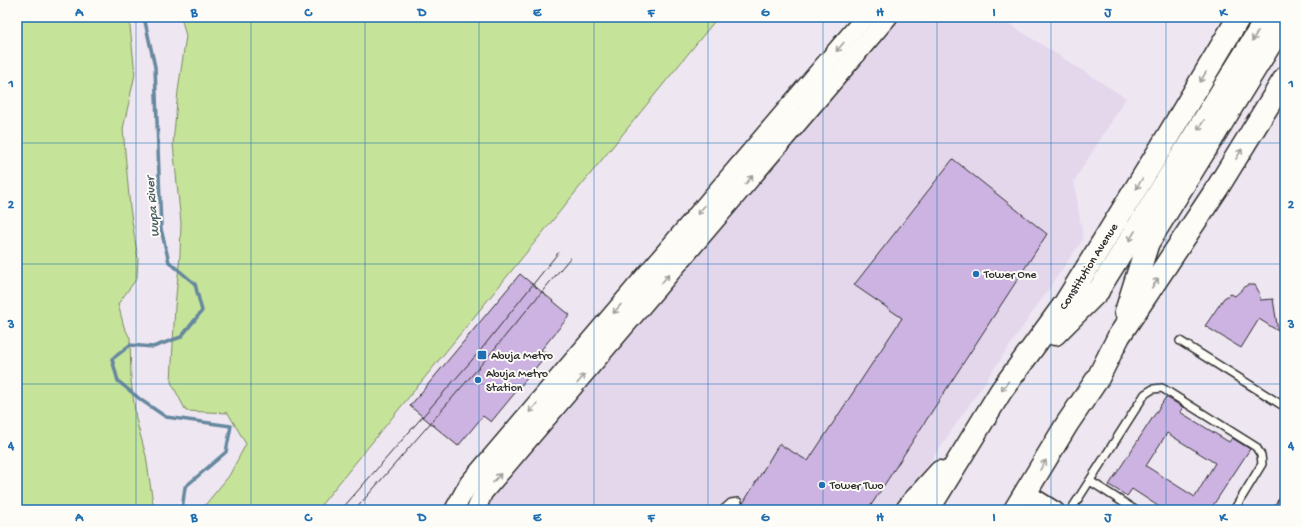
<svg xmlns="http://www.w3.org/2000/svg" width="1302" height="527" viewBox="0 0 1302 527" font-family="'Gochi Hand',sans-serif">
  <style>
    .built { fill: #e4d7ec }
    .green { fill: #c6e39a; stroke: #788762 }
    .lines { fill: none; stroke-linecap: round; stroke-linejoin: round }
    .stream { stroke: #66889f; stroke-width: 3.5 }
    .building { fill: #ccb3e2; stroke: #2b2b2b; fill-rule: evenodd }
    .service-casing { stroke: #2b2b2b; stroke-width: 10 }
    .minor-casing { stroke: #2b2b2b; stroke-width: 18 }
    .tertiary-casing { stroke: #2b2b2b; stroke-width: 21 }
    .secondary-casing { stroke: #2b2b2b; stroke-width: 24 }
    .primary-casing { stroke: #2b2b2b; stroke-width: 25 }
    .service { stroke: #fdfcf7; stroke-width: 7 }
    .minor { stroke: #fdfcf7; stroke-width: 15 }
    .tertiary { stroke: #fdfcf7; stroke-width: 18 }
    .secondary { stroke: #fdfcf7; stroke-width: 21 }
    .primary { stroke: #fdfcf7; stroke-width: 22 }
    .tram { stroke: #2b2b2b; stroke-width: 1 }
    .oneway { stroke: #9e9e9b }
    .grid { fill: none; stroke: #1f6fb2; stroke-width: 1; stroke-opacity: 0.55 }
    .poi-dot { fill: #1f6fb2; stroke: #fdfcf7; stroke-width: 1.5 }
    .labels { text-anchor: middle; stroke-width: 4; stroke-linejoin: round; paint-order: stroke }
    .street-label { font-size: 12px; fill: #2b2b2b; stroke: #fdfcf7 }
    .poi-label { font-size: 12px; fill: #2b2b2b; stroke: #fdfcf7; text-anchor: start }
    .water-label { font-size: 13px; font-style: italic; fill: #485a65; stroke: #fdfcf7 }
    .neatline { fill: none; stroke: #1f6fb2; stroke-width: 1.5 }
    .grid-label { font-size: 13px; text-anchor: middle; font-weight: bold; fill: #1f6fb2 }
  </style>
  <rect width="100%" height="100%" fill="#eee6f1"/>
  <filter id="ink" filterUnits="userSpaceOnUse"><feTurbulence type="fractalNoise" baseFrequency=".025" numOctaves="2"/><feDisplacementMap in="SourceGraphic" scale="8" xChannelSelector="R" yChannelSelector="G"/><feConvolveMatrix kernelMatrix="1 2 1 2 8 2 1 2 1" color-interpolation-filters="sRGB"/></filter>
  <g filter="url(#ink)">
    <path class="built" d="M900,17H998L1126,98L1074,181L1083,239L897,510H484L489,497Z"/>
    <g class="green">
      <path d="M17,17H129L135,74L123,129L130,208L138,259L137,278L118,304L124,327L130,338L131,381L136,419L146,456L154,510H17Z"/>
      <path d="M181,17H718L317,510H201L229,476L246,444L228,413L186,411L171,382L175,306L180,255L181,223L173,144L178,91L186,36Z"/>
    </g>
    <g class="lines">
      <path class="stream" d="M144,17L155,67L161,229L169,262L195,284L202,311L181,337L153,347L130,345L112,359L118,381L141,400L166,417L231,426L226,452L185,487L182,510"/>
    </g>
    <g class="building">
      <path d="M953,159L1047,234L868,510H739L779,444L808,461L902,318L854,285Z"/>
      <path d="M520,274L570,315L541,350L547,354L491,422L483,416L458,446L410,406Z"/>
      <path d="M1247,285H1255L1259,292L1260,300L1273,299L1278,331L1259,319L1241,348L1205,326L1224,298L1231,294L1235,296Z"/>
      <path d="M1166,397L1183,407L1180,412L1229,442L1232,438L1250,449L1210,510H1164L1132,489L1127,496L1109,485ZM1167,433L1215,463L1195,497L1146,466Z"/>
    </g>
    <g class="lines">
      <g class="service-casing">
        <g id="service">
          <path d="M1180,341L1285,407"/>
          <path d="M1090,481L1135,510"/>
          <path d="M723,510L731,503L738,502"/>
          <path d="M1071,510L1145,394L1153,389L1162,388L1256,447L1261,455L1262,464L1234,510"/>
        </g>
      </g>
      <g class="minor-casing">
        <g id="minor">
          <path d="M1027,492L1056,510"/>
          <path d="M1282,510L1285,505"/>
        </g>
      </g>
      <g class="tertiary-casing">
        <g id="tertiary">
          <path d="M454,510L469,483L865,17"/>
          <path d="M476,510L483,493L888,17"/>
        </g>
      </g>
      <g class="secondary-casing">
        <g id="secondary">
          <path d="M1147,245L1285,21"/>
          <path d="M1098,291L1267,17"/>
        </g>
      </g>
      <g class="primary-casing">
        <g id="primary">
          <path d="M1126,312L1147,245"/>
          <path d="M1055,334L1098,291"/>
          <path d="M907,510L913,502L940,472"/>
          <path d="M928,510L1001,391L1064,305L1159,151L1239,17"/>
          <path d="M1015,510L1067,424L1098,378L1119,336L1218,187L1285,78"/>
        </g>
      </g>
      <use href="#service" class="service"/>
      <use href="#minor" class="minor"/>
      <use href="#tertiary" class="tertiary"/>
      <use href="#secondary" class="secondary"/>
      <use href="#primary" class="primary"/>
      <g class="tram">
        <path d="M341,510L479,352L558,253"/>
        <path d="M355,510L486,359L570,258"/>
      </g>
    </g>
    <defs><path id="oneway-shaft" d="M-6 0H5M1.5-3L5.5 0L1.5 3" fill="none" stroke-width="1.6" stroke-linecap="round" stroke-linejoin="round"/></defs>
    <g class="oneway">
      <use href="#oneway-shaft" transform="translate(1255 36) rotate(122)"/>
      <use href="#oneway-shaft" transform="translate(840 47) rotate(130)"/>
      <use href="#oneway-shaft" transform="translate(1203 77) rotate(121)"/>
      <use href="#oneway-shaft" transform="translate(1201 125) rotate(122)"/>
      <use href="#oneway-shaft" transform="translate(1239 154) rotate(-59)"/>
      <use href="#oneway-shaft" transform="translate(749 180) rotate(-50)"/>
      <use href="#oneway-shaft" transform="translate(1139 184) rotate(122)"/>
      <use href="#oneway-shaft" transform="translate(701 210) rotate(130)"/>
      <use href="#oneway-shaft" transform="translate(1132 236) rotate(122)"/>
      <use href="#oneway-shaft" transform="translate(665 279) rotate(-50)"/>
      <use href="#oneway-shaft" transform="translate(1155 283) rotate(-56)"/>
      <use href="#oneway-shaft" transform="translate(617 309) rotate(130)"/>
      <use href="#oneway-shaft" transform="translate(581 379) rotate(-50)"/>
      <use href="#oneway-shaft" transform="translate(1005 386) rotate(126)"/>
      <use href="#oneway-shaft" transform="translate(533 408) rotate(130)"/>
      <use href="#oneway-shaft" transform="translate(1043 465) rotate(-59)"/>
      <use href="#oneway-shaft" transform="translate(497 478) rotate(-49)"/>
    </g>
  </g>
  <path class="grid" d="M136,17V510M251,17V510M365,17V510M479,17V510M594,17V510M708,17V510M823,17V510M937,17V510M1051,17V510M1166,17V510M17,143H1285M17,264H1285M17,384H1285"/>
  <g class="poi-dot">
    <circle cx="976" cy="274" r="4"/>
    <rect x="477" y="350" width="10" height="10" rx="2"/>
    <circle cx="478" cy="380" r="4"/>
    <circle cx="822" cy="485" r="4"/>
  </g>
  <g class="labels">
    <g class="street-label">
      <text transform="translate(1088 266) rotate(-58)" y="4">Constitution Avenue</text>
    </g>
    <g class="poi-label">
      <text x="984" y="278">Tower One</text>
      <text x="491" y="359">Abuja Metro</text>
      <text x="486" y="377">Abuja Metro<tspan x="486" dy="14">Station</tspan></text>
      <text x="830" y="489">Tower Two</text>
    </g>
    <g class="water-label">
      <text transform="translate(151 207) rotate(-95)" y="5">Wupa River</text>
    </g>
  </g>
  <rect width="1302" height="527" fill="none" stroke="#fdfcf7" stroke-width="44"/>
  <rect x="22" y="22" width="1258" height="483" class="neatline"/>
  <g class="grid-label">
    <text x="79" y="16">A</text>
    <text x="194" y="16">B</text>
    <text x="308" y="16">C</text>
    <text x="422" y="16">D</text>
    <text x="537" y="16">E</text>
    <text x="651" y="16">F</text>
    <text x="765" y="16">G</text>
    <text x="880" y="16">H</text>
    <text x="994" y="16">I</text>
    <text x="1108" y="16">J</text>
    <text x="1223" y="16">K</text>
    <text x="11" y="87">1</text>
    <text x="1291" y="87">1</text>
    <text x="11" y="208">2</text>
    <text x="1291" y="208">2</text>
    <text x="11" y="328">3</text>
    <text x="1291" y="328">3</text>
    <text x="11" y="449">4</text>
    <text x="1291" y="449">4</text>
    <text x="79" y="521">A</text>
    <text x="194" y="521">B</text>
    <text x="308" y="521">C</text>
    <text x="422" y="521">D</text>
    <text x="537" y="521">E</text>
    <text x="651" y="521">F</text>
    <text x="765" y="521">G</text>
    <text x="880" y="521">H</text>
    <text x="994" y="521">I</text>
    <text x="1108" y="521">J</text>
    <text x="1223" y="521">K</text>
  </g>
</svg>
